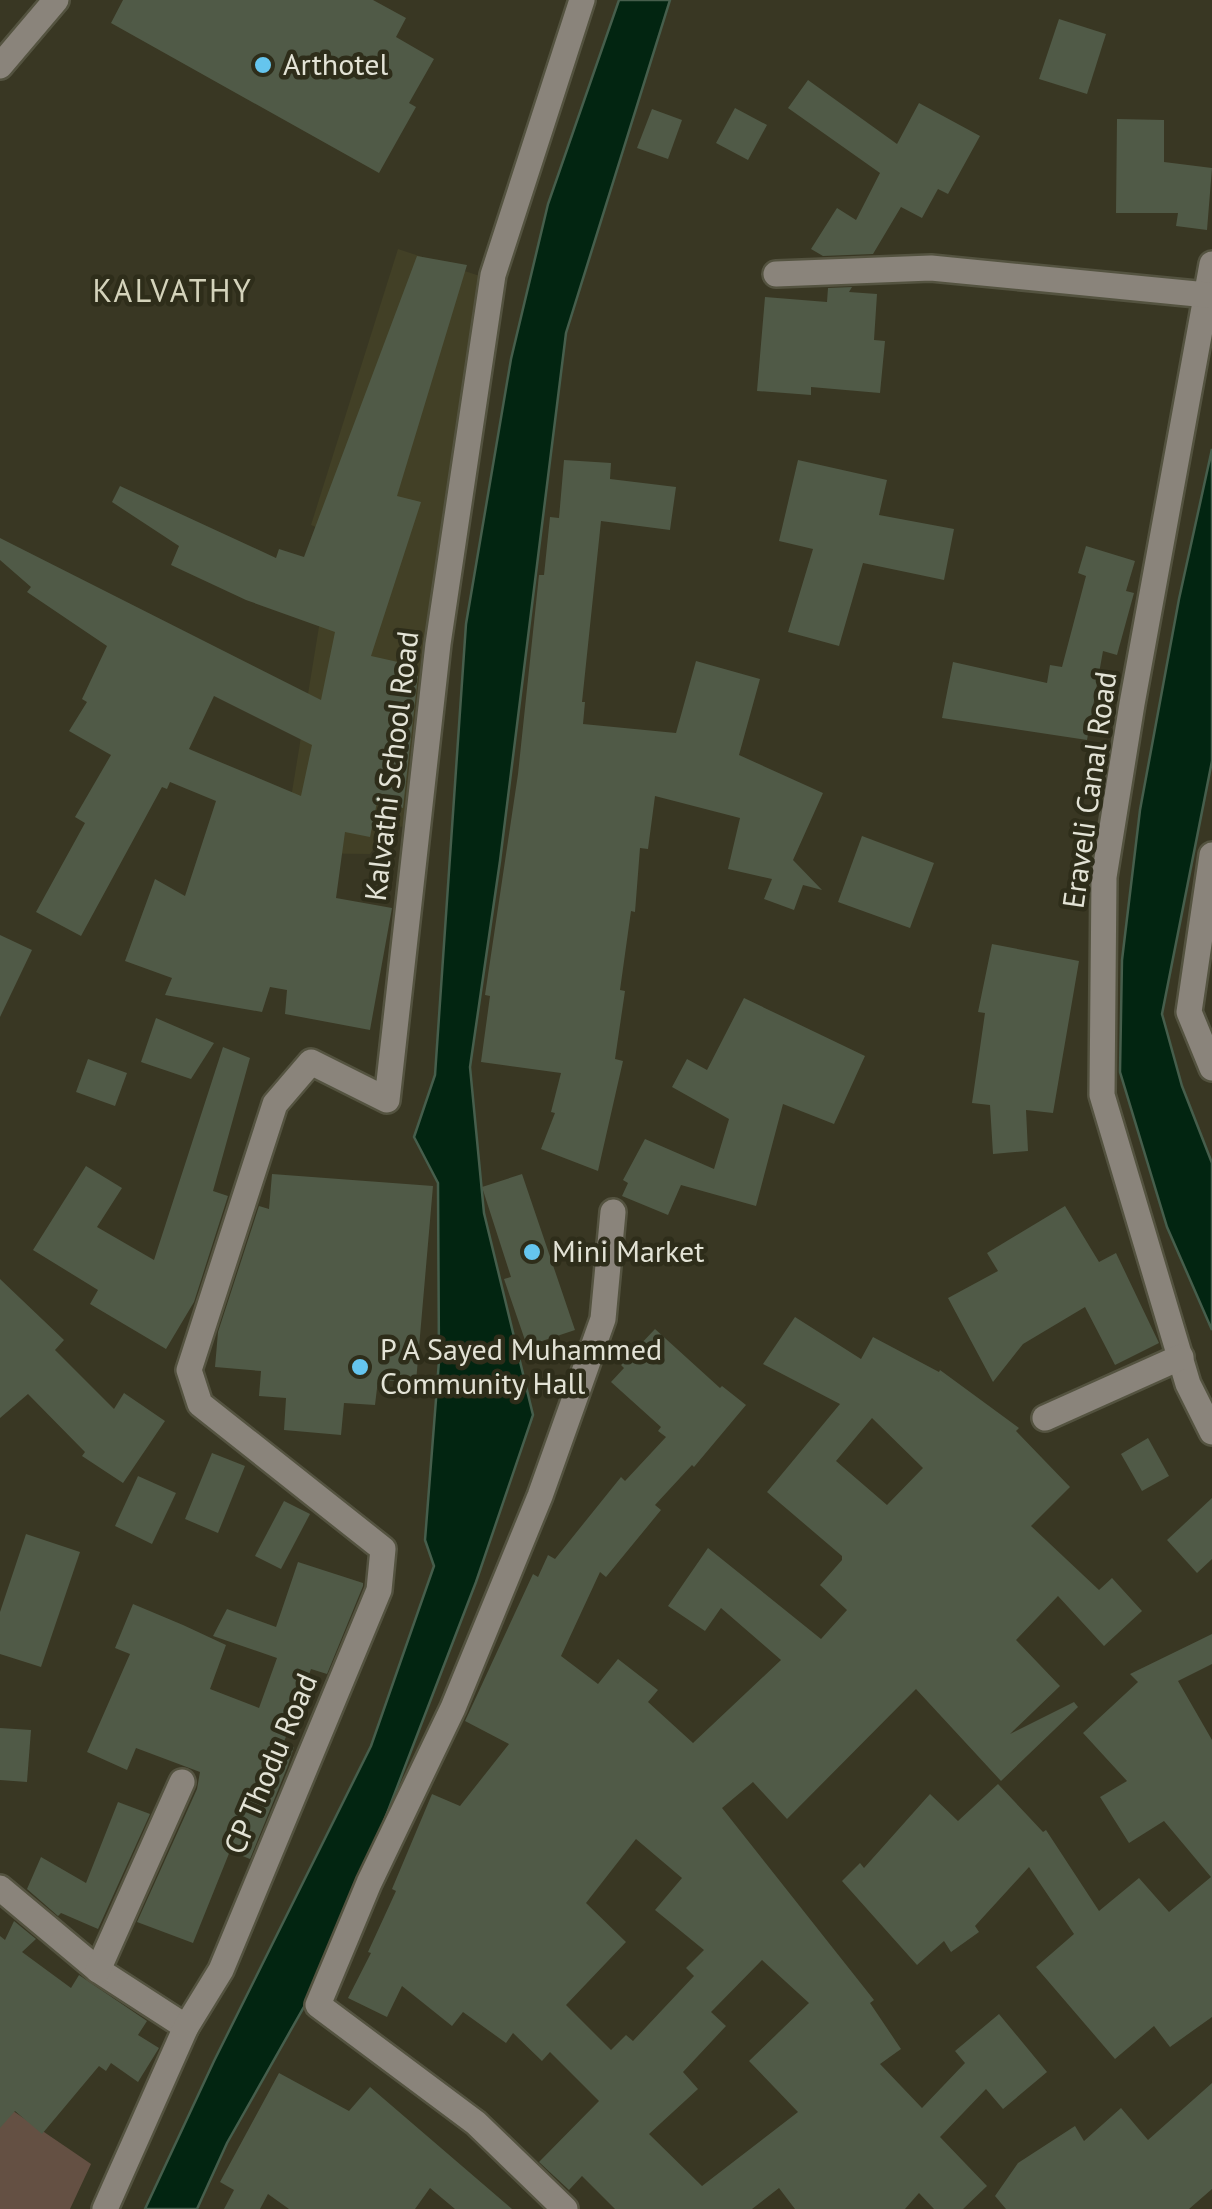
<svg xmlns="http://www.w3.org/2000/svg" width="1212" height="2209" viewBox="0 0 1212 2209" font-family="'PT Sans',sans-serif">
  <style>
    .built { fill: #424026 }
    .green { fill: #645043 }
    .water { fill: #022511; stroke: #465e4c; stroke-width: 2.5 }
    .building { fill: #505a47; fill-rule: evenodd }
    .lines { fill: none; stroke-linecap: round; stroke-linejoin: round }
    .minor-casing { stroke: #545340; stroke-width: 30 }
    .minor { stroke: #8a847b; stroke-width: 25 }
    .poi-dot { fill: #65c5ee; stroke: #2e2d1a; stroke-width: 4 }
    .labels { text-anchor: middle; stroke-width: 9; stroke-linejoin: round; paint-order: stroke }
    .poi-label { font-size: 30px; fill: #e3e3d6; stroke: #2e2d1a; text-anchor: start }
    .street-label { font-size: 30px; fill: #e3e3d6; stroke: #2e2d1a }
    .neighbourhood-label { font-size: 32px; letter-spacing: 2.5px; fill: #d4d3bb; stroke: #2e2d1a }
  </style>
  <rect width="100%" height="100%" fill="#393723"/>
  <path class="built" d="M398,249L486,278L409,826L388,828L370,854L282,853L334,535L311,525Z"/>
  <path class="green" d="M0,2102L91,2164L70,2209H0Z"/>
  <g class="water">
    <path d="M619,0H670L566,333L500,861L470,1067L484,1213L533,1415L476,1582L331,1959L227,2143L197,2209H145L214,2061L371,1746L434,1566L425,1540L439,1361L438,1183L414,1137L435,1075L466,624L511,359L548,204Z"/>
    <path d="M1212,449V761L1162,1014L1182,1086L1212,1163V1330L1167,1227L1120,1072L1122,960L1140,810L1179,599Z"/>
  </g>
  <g class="building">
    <path d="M123,0H373L406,18L396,37L434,59L409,103L416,107L379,173L111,23Z"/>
    <path d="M1059,19L1106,34L1087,94L1039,79Z"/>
    <path d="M808,80L897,144L919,103L980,136L948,194L938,189L922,218L901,207L873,254L823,256L811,249L837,208L856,220L880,173L788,108Z"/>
    <path d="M735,108L767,125L748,160L716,143Z"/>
    <path d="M652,109L682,120L668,159L637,148Z"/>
    <path d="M1117,119L1164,120V162L1212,168L1207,230L1176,226L1178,213H1116Z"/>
    <path d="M417,256L467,265L397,496L421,502L371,656L398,662L397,671L418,676L403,808L377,802L370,837L345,832L336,898L392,908L370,1030L285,1014L287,990L270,987L262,1012L165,995L172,978L125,961L155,879L185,896L216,801L170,782L167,789L162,787L81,936L36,912L85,823L75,817L111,755L69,731L87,702L82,699L107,646L27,592L31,587L0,560V538L321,700L335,632L246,600L171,565L179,546L112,502L120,486L276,558L279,549L304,557ZM214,696L312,745L301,796L189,749Z"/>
    <path d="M852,287L849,292L877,294L874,340L885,341L880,393L811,387V395L757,391L765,297L827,302L828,288Z"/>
    <path d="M564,460L611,463L610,479L676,487L670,530L601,521L582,702H585L583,724L676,733L696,661L760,679L739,755L823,793L793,860L822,890L803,885L794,910L764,899L772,879L728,869L740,818L655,796L648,849L640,848L635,912L631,911L620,990L625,991L615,1059L623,1061L598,1171L541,1149L555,1113L551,1112L561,1073L481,1062L490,996L485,995L518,774L539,575H544L550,517L559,518Z"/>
    <path d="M798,460L887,480L879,515L954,529L944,580L863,563L839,646L788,632L813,549L779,541Z"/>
    <path d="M1086,546L1135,561L1126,591L1134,593L1117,655L1103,651L1087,740L942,718L953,662L1047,683L1050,665L1062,667L1086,576L1078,573Z"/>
    <path d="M862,836L934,863L910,928L838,902Z"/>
    <path d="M0,935L32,950L0,1017Z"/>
    <path d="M992,944L1079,961L1053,1113L1026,1110L1028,1151L993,1154L990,1105L972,1103L985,1013L978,1012Z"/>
    <path d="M744,998L865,1056L834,1124L783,1104L756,1206L681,1185L668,1215L622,1196L628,1183L623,1180L645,1139L714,1169L729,1119L672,1087L687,1059L707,1070Z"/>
    <path d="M156,1018L214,1043L191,1079L141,1062Z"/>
    <path d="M223,1047L250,1058L213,1191L228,1196L194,1302L166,1349L90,1304L98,1290L33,1250L86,1166L122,1188L97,1227L154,1260Z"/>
    <path d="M88,1059L127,1073L115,1106L76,1092Z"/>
    <path d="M272,1174L433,1186L416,1382L378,1380L375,1405L344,1403L341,1435L284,1430L286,1398L259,1396L261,1371L215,1367L218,1332L259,1206L269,1209Z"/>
    <path d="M522,1174L575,1330L527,1346L504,1279L511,1277L482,1187Z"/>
    <path d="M1065,1206L1099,1262L1116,1253L1159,1343L1115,1365L1085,1307L1023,1344L993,1382L948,1298L998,1271L987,1253Z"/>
    <path d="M0,1279L64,1340L55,1350L114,1409L124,1393L165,1421L123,1483L82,1456L85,1452L28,1394L0,1418Z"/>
    <path d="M795,1317L861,1359L873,1337L939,1372L940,1370L1019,1428L1016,1431L1070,1487L1031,1526L1099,1590L1112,1578L1142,1611L1104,1646L1058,1596L1016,1640L1060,1686L1010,1734L1074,1702L1078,1707L1001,1781L916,1689L787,1819L753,1782L722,1808L874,2000L870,2003L901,2049L880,2064L922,2108L965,2063L955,2051L999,2014L1047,2072L1003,2109L986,2089L940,2137L987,2186L963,2209H934L919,2193L905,2209H795L779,2188L752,2209H615L582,2176L569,2190L539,2162L599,2101L550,2052L542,2061L513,2033L506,2043L463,2012L452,2026L402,1986L387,2017L348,1998L371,1953L368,1952L396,1891L392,1889L432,1794L460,1806L509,1744L465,1721L533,1574L538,1577L548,1555L555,1559L621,1477L625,1481L666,1437L658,1431L661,1427L611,1382L624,1368L621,1365L655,1329L720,1388L722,1386L746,1405L694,1467L692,1465L655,1505L661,1510L606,1577L600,1572L561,1656L598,1684L618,1659L658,1690L648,1702L693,1743L781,1660L721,1608L705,1631L668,1606L708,1548L821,1639L847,1610L820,1585L842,1560V1556L767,1492L840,1404L763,1364ZM872,1418L923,1468L887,1505L836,1461ZM636,1839L682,1878L655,1910L704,1950L686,1968L694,1976L633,2041L626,2035L611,2050L566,2005L626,1942L586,1903ZM762,1960L809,2003L749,2061L798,2112L702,2186L649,2134L698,2089L683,2072L726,2026L711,2012Z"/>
    <path d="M1148,1438L1169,1476L1142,1491L1121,1454Z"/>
    <path d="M212,1453L245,1466L218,1533L185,1519Z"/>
    <path d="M138,1476L176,1493L152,1544L115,1526Z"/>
    <path d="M1212,1498V1559L1197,1573L1167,1540Z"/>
    <path d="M284,1501L310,1514L281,1569L255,1556Z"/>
    <path d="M26,1534L80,1552L41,1667L0,1654V1612Z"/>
    <path d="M298,1562L363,1583V1586L327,1674L311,1669L284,1742L294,1747L287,1768L250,1859L230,1851L193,1943L137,1922L197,1789L200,1772L136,1748L127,1770L87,1752L130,1654L115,1648L133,1604L183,1625L226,1645L210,1689L259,1708L277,1658L213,1636L227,1609L276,1627Z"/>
    <path d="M1212,1634V1664L1178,1681L1212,1740V2017L1170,2047L1154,2026L1115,2059L1036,1967L1074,1934L1029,1867L975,1926L979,1932L951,1952L944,1941L917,1965L842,1881L860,1863L864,1868L930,1794L958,1821L998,1784L1043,1832L1046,1830L1099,1911L1139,1878L1169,1912L1211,1877L1164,1821L1129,1843L1100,1797L1127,1781L1083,1733L1138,1682L1130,1674Z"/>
    <path d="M0,1728L31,1730L27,1782L0,1780Z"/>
    <path d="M118,1802L150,1814L98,1929L61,1913L58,1916L27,1889L41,1857L86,1883Z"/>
    <path d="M14,1921L36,1939L22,1952L71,1988L79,1975L147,2021L138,2035L159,2048L138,2082L111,2063L106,2071L99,2066L42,2134L15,2111L0,2128V1936L5,1940Z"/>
    <path d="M279,2073L349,2111L370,2087L512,2209H455L430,2188L415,2209H289L268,2194L260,2209H224L234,2190L220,2182Z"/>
    <path d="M1212,2083V2189L1189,2209H1006L995,2196L1018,2163L1075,2126L1084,2141L1121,2108L1148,2140Z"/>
  </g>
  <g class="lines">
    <g class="minor-casing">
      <g id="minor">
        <path d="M0,66L56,0"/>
        <path d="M1212,264L1132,704L1104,877L1102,1095L1188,1384L1212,1432"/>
        <path d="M776,274L931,268L1207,295"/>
        <path d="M1212,855L1189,1012L1212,1068"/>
        <path d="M1045,1418L1181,1357"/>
        <path d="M0,1888L98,1970L186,2027"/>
        <path d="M98,1970L182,1782"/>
        <path d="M105,2209L186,2027L221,1970L379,1590L383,1549L200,1404L189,1370L275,1104L311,1062L387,1100L438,644L493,275L582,0"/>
        <path d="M565,2209L476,2123L318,2005L369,1883L453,1708L540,1496L603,1319L613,1212"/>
      </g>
    </g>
    <use href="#minor" class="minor"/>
  </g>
  <g class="poi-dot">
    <circle cx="263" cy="65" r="10"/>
    <circle cx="532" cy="1252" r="10"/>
    <circle cx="360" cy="1367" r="10"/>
  </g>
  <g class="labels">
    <g class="poi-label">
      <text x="283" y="75">Arthotel</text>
      <text x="552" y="1262">Mini Market</text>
      <text x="380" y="1360">P A Sayed Muhammed<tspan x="380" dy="34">Community Hall</tspan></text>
    </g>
    <g class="street-label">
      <text transform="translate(392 766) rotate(-83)" y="10">Kalvathi School Road</text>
      <text transform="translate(1090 790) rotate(-82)" y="10">Eraveli Canal Road</text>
      <text transform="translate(271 1764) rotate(-67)" y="10">CP Thodu Road</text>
    </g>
    <g class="neighbourhood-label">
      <text x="173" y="302">KALVATHY</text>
    </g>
  </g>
</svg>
